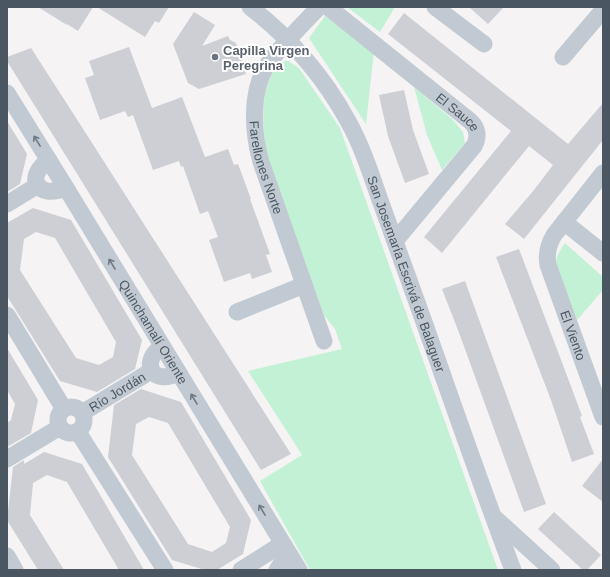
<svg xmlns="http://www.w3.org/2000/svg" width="610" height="577" viewBox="0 0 610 577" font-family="Helvetica,sans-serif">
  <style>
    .green { fill: #c3f1d5 }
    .building { fill: #cdcfd5; fill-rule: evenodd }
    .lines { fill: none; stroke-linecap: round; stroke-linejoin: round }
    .minor { stroke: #c1cad2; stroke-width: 17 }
    .oneway { stroke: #6e7983 }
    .worship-dot { fill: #6b7280; stroke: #fff; stroke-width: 1.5 }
    .labels { text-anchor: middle; stroke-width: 4; stroke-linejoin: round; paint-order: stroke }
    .worship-label { font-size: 13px; font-weight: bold; fill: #5b616d; stroke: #fff; text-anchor: start }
    .street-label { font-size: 13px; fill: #4a5661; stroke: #fff }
  </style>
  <rect width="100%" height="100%" fill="#f5f3f3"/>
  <g class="green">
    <path d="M347,7H395L380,32Z"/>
    <path d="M325,16L374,51L366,124L309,38Z"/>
    <path d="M285,61H288L299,68L340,128L498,570H310L260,481L302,455L248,371L342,349L335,329L324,315C314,288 305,262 295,235C285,209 271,176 266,148C262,122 259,77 285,61Z"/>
    <path d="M414,87L452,119L463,132L465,143L442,170L427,135Z"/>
    <path d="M565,243L603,277V290L577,320C572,308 557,275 556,263C556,256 561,249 565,243Z"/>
  </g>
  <g class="building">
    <path d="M38,7H93L78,31L67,24V25Z"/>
    <path d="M97,7H169L159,23L155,21L145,37Z"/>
    <path d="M469,7H504L488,24Z"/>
    <path d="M194,12L215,25L202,46L228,36L230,40L236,43L246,74L199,89L188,83L173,44Z"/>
    <path d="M404,13L568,144L603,103V140L524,239L505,224L534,190L553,165L529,146L442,253L424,237L511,131L388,34Z"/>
    <path d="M129,47L152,108L182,97L205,157L228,149L234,165L238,164L251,199H250L270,254L266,255L272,272L252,279L250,273L224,282L209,240L218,237L208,211L200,214L183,166L181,167L179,161L153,170L133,115L128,117L125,111L100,120L85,78L94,75L89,61Z"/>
    <path d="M31,48L78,121L291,454L261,470L7,61V57Z"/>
    <path d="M404,90L413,130L429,174L405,183L388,136L379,95Z"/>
    <path d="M7,121L27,154L20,184L7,192Z"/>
    <path d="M33,208L71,220L142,340L135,369L97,392L60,381L7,296V223ZM36,232L55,238L116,342L113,357L99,365L76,358L20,270L24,239Z"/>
    <path d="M519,249L569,381L582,416L580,417L594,454L572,462L551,400L496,257Z"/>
    <path d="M465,281L546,504L524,512L461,338L442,289Z"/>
    <path d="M7,348L38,400L31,433L7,447V423L11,420L15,404L7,390Z"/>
    <path d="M141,389L181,402L251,520L243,554L217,570H205L172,560L108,457L114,405ZM149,417L168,423L230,527L226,543L212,552L188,544L132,455L136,424Z"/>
    <path d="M44,452L82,464L144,570H119L67,482L47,475L33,483L30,515L64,570H38L7,520L13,467L24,460V464Z"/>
    <path d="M603,459V502L582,486Z"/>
    <path d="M554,512L601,555L587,570H583L538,529Z"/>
  </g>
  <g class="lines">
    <g class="minor">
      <path id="s1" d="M250,7C290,38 324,77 348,121C362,146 371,174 380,200C393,236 406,272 419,308C450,395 480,483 513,570"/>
      <path id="s2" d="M319,7C302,25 280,46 266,67C250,93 253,134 261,162L324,341"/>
      <path id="s3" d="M328,7L470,121C478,128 479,137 474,146L395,241"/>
      <path d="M435,7L484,44"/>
      <path d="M563,57L603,10"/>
      <path id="s4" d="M7,93L66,188L299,570"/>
      <path d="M49,160C24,177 37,200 66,188"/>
      <path id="s5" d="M603,173L554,235C548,245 546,254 548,265L603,417"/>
      <path d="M7,204L38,185"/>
      <path d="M564,222L603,253"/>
      <path d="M237,312L304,285"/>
      <path d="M7,315L64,409"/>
      <path d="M162,346C139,363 153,386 178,373"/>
      <circle cx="71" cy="420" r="13"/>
      <path id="s6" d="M82,413L151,371"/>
      <path d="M78,432L165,570"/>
      <path d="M7,459L60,427"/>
      <path d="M495,518L552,570"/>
      <path d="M7,556L15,570"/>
      <path d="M241,570L282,544"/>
      <path d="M277,570L288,553"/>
    </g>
  </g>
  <defs><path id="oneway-shaft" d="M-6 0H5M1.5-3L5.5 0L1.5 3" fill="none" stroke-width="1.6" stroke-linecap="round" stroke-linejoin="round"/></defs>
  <g class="oneway">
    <use href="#oneway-shaft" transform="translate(37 141) rotate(-122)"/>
    <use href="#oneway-shaft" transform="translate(112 264) rotate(-121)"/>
    <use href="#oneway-shaft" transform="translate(194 399) rotate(-121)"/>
    <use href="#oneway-shaft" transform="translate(262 510) rotate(-121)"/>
  </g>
  <circle class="worship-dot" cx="215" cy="57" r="4"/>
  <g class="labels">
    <g class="worship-label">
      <text x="223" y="55">Capilla Virgen<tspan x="223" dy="15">Peregrina</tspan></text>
    </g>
    <g class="street-label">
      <text dy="5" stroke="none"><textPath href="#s3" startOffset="167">El Sauce</textPath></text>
      <text dy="5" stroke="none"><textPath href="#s2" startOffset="184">Farellones Norte</textPath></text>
      <text dy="5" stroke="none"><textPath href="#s1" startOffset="315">San Josemaría Escrivá de Balaguer</textPath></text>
      <text dy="5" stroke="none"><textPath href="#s4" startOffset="280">Quinchamalí Oriente</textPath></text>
      <text dy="5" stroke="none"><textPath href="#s5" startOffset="185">El Viento</textPath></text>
      <text dy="5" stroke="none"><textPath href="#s6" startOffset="41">Río Jordán</textPath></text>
    </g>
  </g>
  <rect width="610" height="577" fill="none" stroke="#4a5661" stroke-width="16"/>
</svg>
